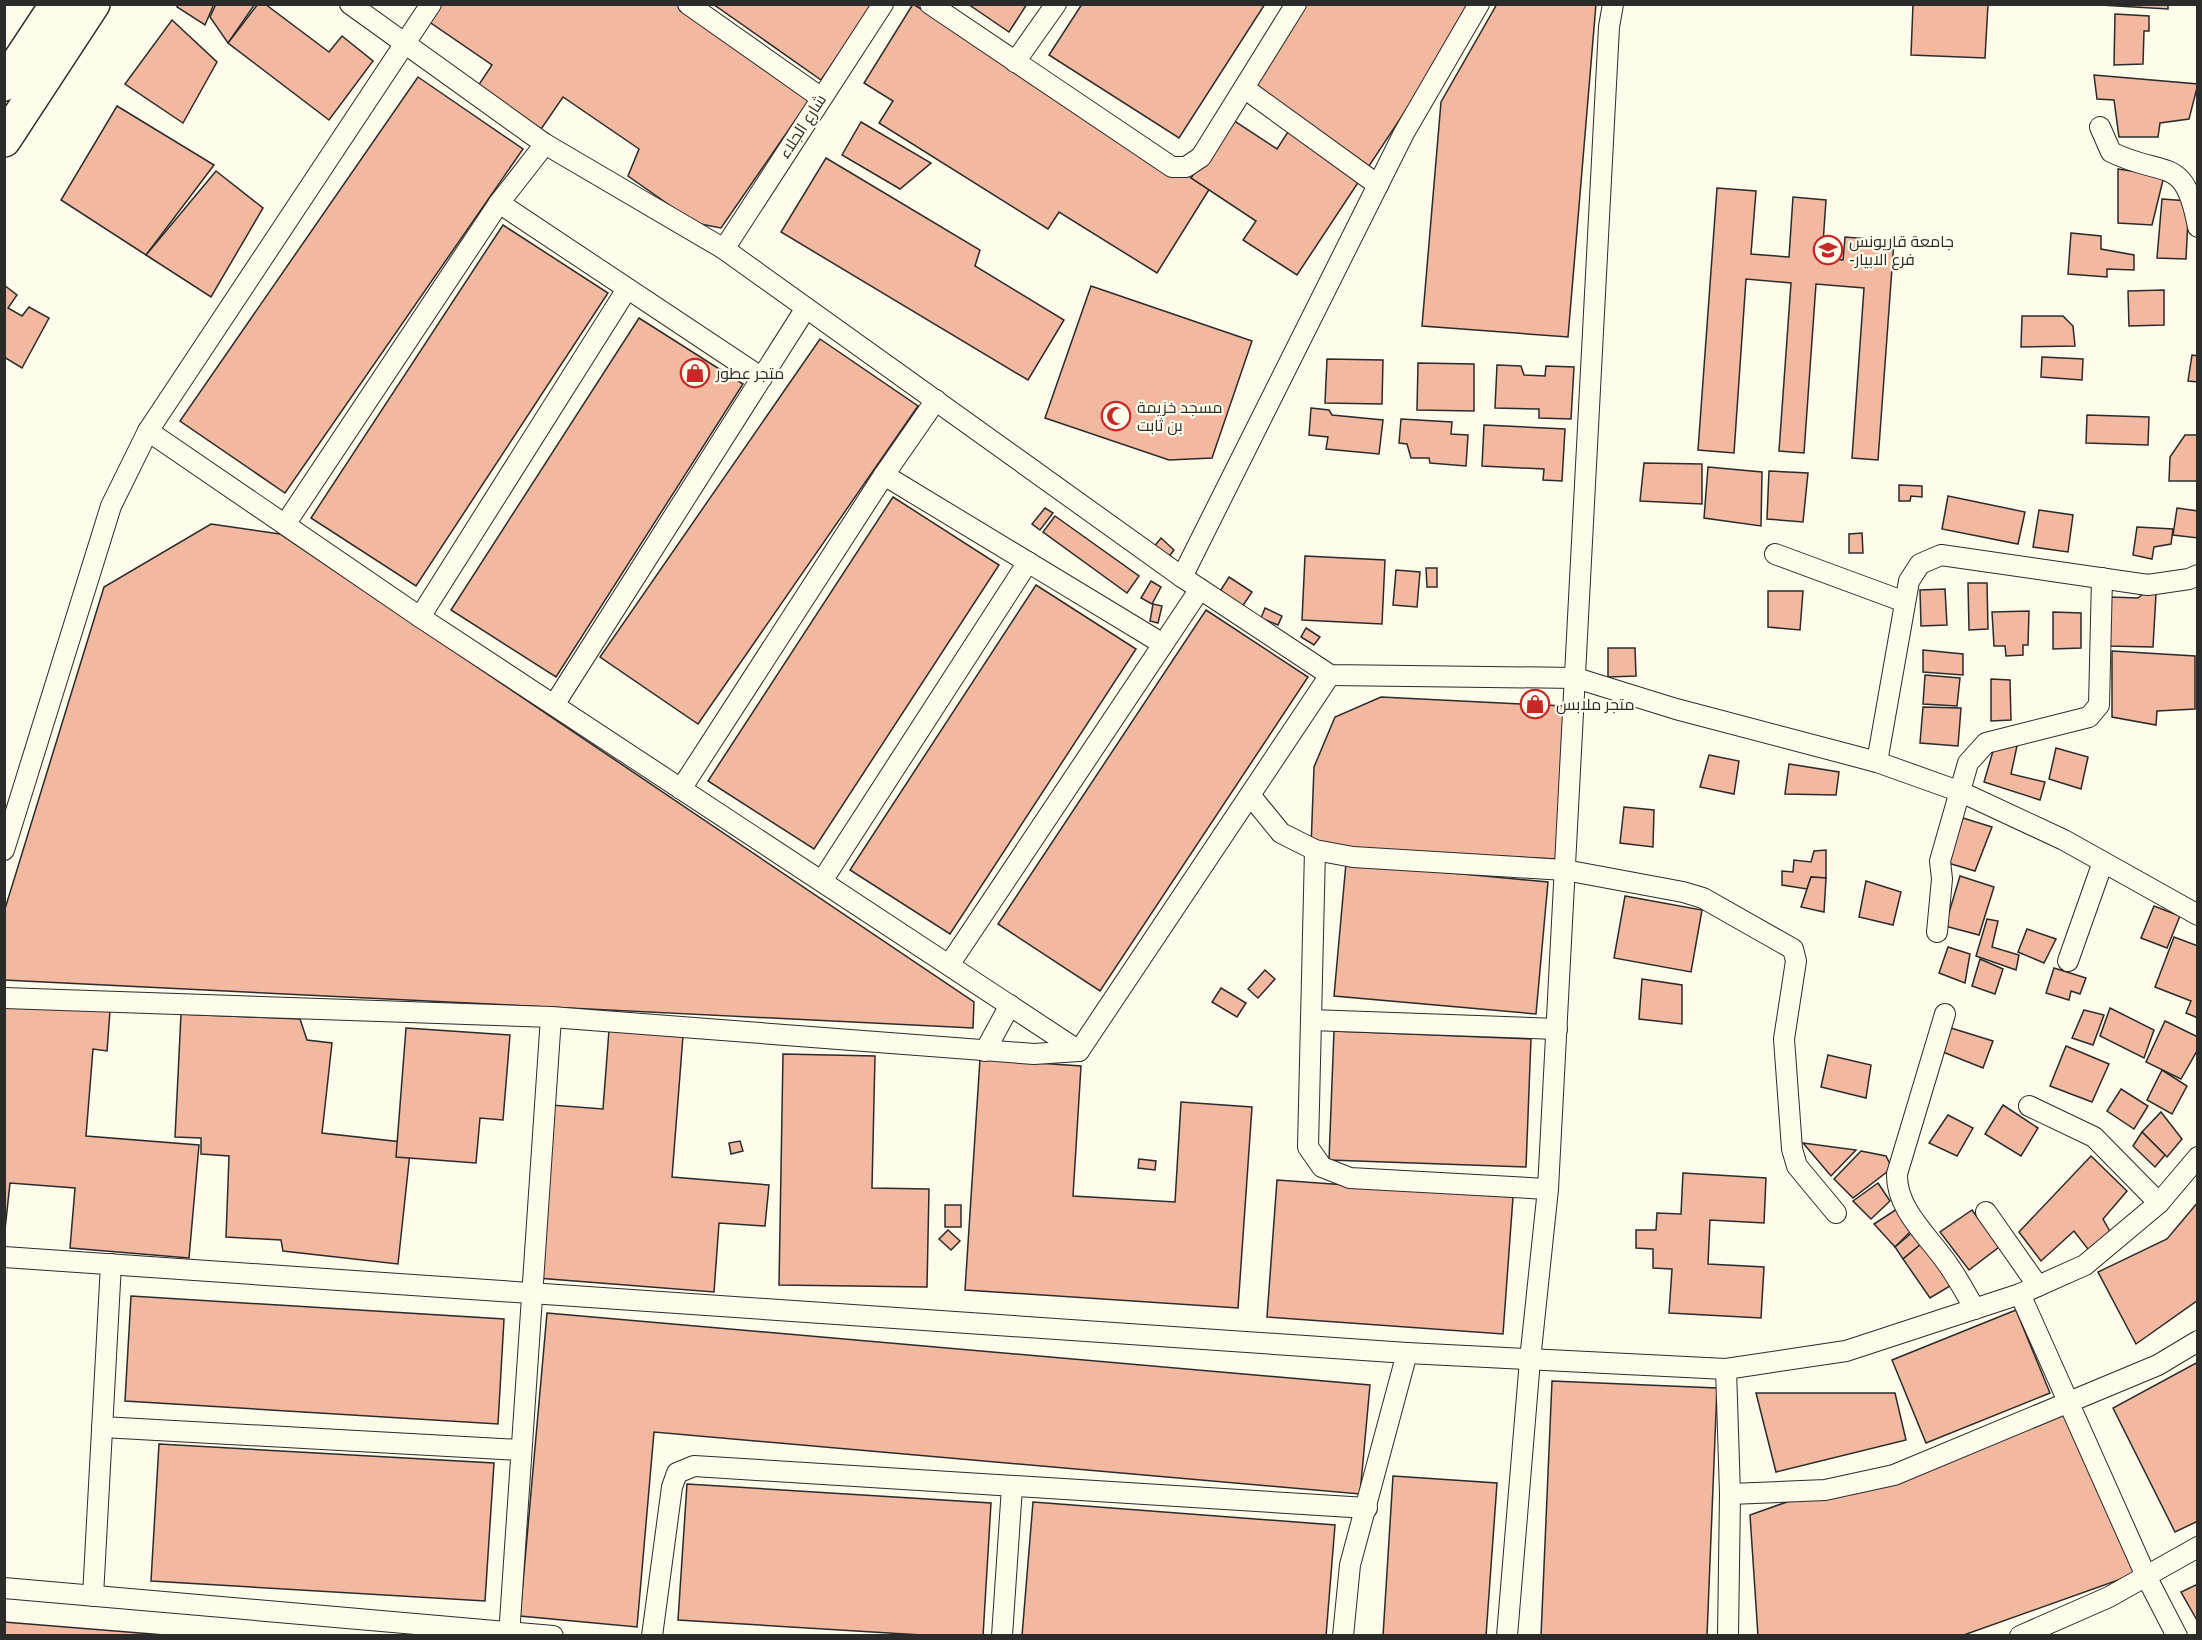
<svg xmlns="http://www.w3.org/2000/svg" width="2202" height="1640" viewBox="0 0 2202 1640" font-family="'Public Sans',Cairo,sans-serif">
  <style>
    .building { fill: #f2b8a0; stroke: #2b2b2b; stroke-width: 1.5 }
    .lines { fill: none; stroke-linecap: round; stroke-linejoin: round }
    .street-casing { stroke: #2b2b2b; stroke-width: 22 }
    .highway-casing { stroke: #2b2b2b; stroke-width: 36 }
    .street { stroke: #fdfbea; stroke-width: 20 }
    .highway { stroke: #fdfbea; stroke-width: 33 }
    .labels { text-anchor: middle; stroke-width: 4.5; stroke-linejoin: round; paint-order: stroke }
    .street-label { font-size: 16px; fill: #2b2b2b; stroke: #fdfbea }
    .poi-label { font-size: 16px; fill: #2b2b2b; stroke: #fdfbea; text-anchor: start }
  </style>
  <rect width="100%" height="100%" fill="#fdfbea"/>
  <g class="building">
    <path d="M178,4H214L205,25L177,7Z"/>
    <path d="M216,4H255L228,43L210,17Z"/>
    <path d="M258,4H265L329,52L342,36L373,61L329,120L228,43Z"/>
    <path d="M439,4H679L812,96L721,228L695,223L628,176L639,149L563,97L537,135L474,92L492,65L428,21Z"/>
    <path d="M713,4H873L821,80Z"/>
    <path d="M913,4L1210,188L1157,273L1059,212L1048,229L879,123L893,101L864,83Z"/>
    <path d="M968,4H1027L1009,32Z"/>
    <path d="M1082,4H1265L1179,138L1049,55Z"/>
    <path d="M1303,4H1476L1297,275L1243,240L1256,221L1191,178L1230,118L1277,149L1297,118L1249,87Z"/>
    <path d="M1497,4H1596L1568,337L1422,326L1441,102Z"/>
    <path d="M1913,4H1988L1985,58L1911,55Z"/>
    <path d="M2083,4H2168V9Z"/>
    <path d="M2115,14L2149,16V31H2144L2143,64L2114,65Z"/>
    <path d="M172,20L217,62L183,123L125,84Z"/>
    <path d="M2094,75L2198,84L2189,119L2160,123L2158,137H2119L2114,100L2097,99Z"/>
    <path d="M418,77L523,149L285,493L180,421Z"/>
    <path d="M117,106L214,165L146,255L61,200Z"/>
    <path d="M861,122L931,163L900,189L842,155Z"/>
    <path d="M826,158L980,250L975,266L1064,320L1028,380L781,232Z"/>
    <path d="M2118,169L2164,176L2152,225L2118,223Z"/>
    <path d="M216,171L263,208L211,297L146,255Z"/>
    <path d="M1717,188L1756,191L1751,254L1789,257L1793,197L1826,200L1822,258L1843,260L1845,237L1894,241L1878,460L1852,458L1864,288L1816,284L1804,453L1779,451L1791,283L1746,279L1734,453L1698,450Z"/>
    <path d="M2162,199L2189,201L2186,259L2157,258Z"/>
    <path d="M503,225L608,293L416,586L311,518Z"/>
    <path d="M2071,233L2101,236V249L2134,255V270L2107,269V277L2068,274Z"/>
    <path d="M4,285L17,295L8,308L22,316L29,307L49,318L22,368L4,357Z"/>
    <path d="M1091,286L1252,341L1212,458L1169,460L1045,418Z"/>
    <path d="M2164,290V325L2129,326L2128,291Z"/>
    <path d="M2022,316H2063L2073,326L2075,346L2021,347Z"/>
    <path d="M639,318L743,384L556,677L451,610Z"/>
    <path d="M820,339L918,406L698,724L600,657Z"/>
    <path d="M2192,355L2198,356V382L2188,381Z"/>
    <path d="M2042,357L2083,359L2082,380L2041,377Z"/>
    <path d="M1327,359L1383,360L1382,404L1325,403Z"/>
    <path d="M1418,363L1474,364V411L1417,410Z"/>
    <path d="M1497,365L1521,366L1524,375L1545,376L1546,366L1574,367L1571,419L1539,418V409L1495,408Z"/>
    <path d="M1311,408L1329,410L1332,415L1383,420L1379,454L1326,449L1328,437L1309,435Z"/>
    <path d="M2087,415L2149,417L2148,445L2086,443Z"/>
    <path d="M1401,419L1452,422L1451,434L1468,435L1466,466L1430,463L1429,458H1411L1407,444L1399,443Z"/>
    <path d="M1484,425L1565,429L1562,481L1543,480L1544,469L1482,466Z"/>
    <path d="M2185,435H2198V481H2169L2170,457Z"/>
    <path d="M1644,463L1702,464V504L1640,501Z"/>
    <path d="M1708,467L1762,472L1761,526L1704,518Z"/>
    <path d="M1769,471L1808,473L1803,522L1767,519Z"/>
    <path d="M1899,485L1922,486V497L1911,496L1910,501H1899Z"/>
    <path d="M1948,496L2025,512L2018,544L1942,529Z"/>
    <path d="M893,497L999,565L814,849L708,781Z"/>
    <path d="M1045,508L1053,513L1040,530L1032,524Z"/>
    <path d="M2177,508L2198,511V538L2173,535Z"/>
    <path d="M2039,510L2073,515L2068,552L2033,547Z"/>
    <path d="M1055,516L1139,576L1127,593L1043,532Z"/>
    <path d="M211,524L280,534L974,1002L973,1028L4,980V912L104,587Z"/>
    <path d="M2137,527L2173,529L2171,544L2154,547L2152,559L2133,555Z"/>
    <path d="M1862,533L1863,553H1849V534Z"/>
    <path d="M1161,538L1174,550L1167,559L1153,548Z"/>
    <path d="M1305,556L1385,560L1382,624L1302,620Z"/>
    <path d="M1426,568H1437V587H1427Z"/>
    <path d="M1396,570L1420,572L1417,607L1393,605Z"/>
    <path d="M1229,577L1252,592L1242,607L1219,593Z"/>
    <path d="M1151,581L1161,587L1152,604L1141,598Z"/>
    <path d="M1968,583H1987L1988,629L1969,630Z"/>
    <path d="M1036,585L1136,649L950,934L850,870Z"/>
    <path d="M1945,589L1947,625L1921,626L1920,590Z"/>
    <path d="M1768,591H1803L1800,630L1768,627Z"/>
    <path d="M2144,593L2156,594L2153,647L2108,646L2109,597L2138,598Z"/>
    <path d="M1153,604L1162,606L1158,623L1150,621Z"/>
    <path d="M1265,608L1282,616L1278,625L1261,618Z"/>
    <path d="M1206,610L1308,677L1100,991L998,924Z"/>
    <path d="M2029,611L2028,645H2023V655L2006,656L2005,646H1994L1992,612Z"/>
    <path d="M2053,612L2081,613V648L2053,649Z"/>
    <path d="M1306,628L1320,637L1314,645L1301,637Z"/>
    <path d="M1608,648H1635L1636,676L1608,677Z"/>
    <path d="M1923,650L1963,654V675L1923,672Z"/>
    <path d="M2112,651L2195,656V709L2157,711L2156,725L2112,717Z"/>
    <path d="M1925,675L1960,678L1957,706L1923,704Z"/>
    <path d="M1991,679L2010,680L2011,720L1991,721Z"/>
    <path d="M1381,697L1564,706L1556,859L1311,847L1314,767L1335,717Z"/>
    <path d="M1923,707L1961,708L1958,746L1920,743Z"/>
    <path d="M2004,743L2017,746L2011,774L2045,782L2040,800L1984,782L1993,751Z"/>
    <path d="M2056,748L2088,757L2081,789L2049,779Z"/>
    <path d="M1709,755L1739,761L1734,794L1700,787Z"/>
    <path d="M1789,764L1839,772L1836,795L1785,794Z"/>
    <path d="M1624,807L1654,810L1653,847L1620,843Z"/>
    <path d="M1963,818L1992,827L1975,871L1948,863Z"/>
    <path d="M1826,850V878L1811,877L1807,889L1782,885V871L1793,872L1794,860L1811,862L1814,851Z"/>
    <path d="M1346,863L1548,882L1536,1014L1334,996Z"/>
    <path d="M1960,876L1994,887L1979,935L1945,926Z"/>
    <path d="M1811,877L1826,878L1824,912L1801,907Z"/>
    <path d="M1866,881L1901,892L1893,925L1859,917Z"/>
    <path d="M1625,896L1702,910L1691,972L1614,958Z"/>
    <path d="M2154,906L2180,916L2167,948L2141,938Z"/>
    <path d="M1987,919L1998,921L1992,947L2019,955L2016,970L1976,956Z"/>
    <path d="M2027,929L2056,939L2044,963L2018,952Z"/>
    <path d="M2174,937L2198,946V1018L2186,1013L2191,1001L2155,987Z"/>
    <path d="M1948,947L1970,954L1965,983L1939,973Z"/>
    <path d="M1980,959L2003,969L1995,994L1972,986Z"/>
    <path d="M2054,968L2086,978L2080,994L2071,991L2069,1000L2046,993Z"/>
    <path d="M1265,970L1275,979L1258,998L1248,989Z"/>
    <path d="M1642,979L1682,985V1024L1639,1019Z"/>
    <path d="M1221,988L1246,1003L1237,1017L1212,1002Z"/>
    <path d="M4,1002L110,1011L107,1051L93,1049L86,1136L199,1145L189,1258L70,1248L75,1188L10,1183L4,1239Z"/>
    <path d="M2110,1008L2154,1030L2144,1058L2100,1036Z"/>
    <path d="M2084,1010L2104,1015L2093,1045L2072,1038Z"/>
    <path d="M181,1014L300,1019L307,1040L332,1043L322,1133L411,1143L398,1264L283,1251L281,1240L226,1237L229,1156L201,1154V1138L175,1137Z"/>
    <path d="M2165,1021L2198,1037V1049L2181,1079L2146,1062Z"/>
    <path d="M406,1028L510,1035L503,1120L480,1118L476,1163L396,1157Z"/>
    <path d="M1951,1028L1993,1041L1983,1068L1943,1052Z"/>
    <path d="M609,1030L683,1036L672,1177L769,1185L765,1226L719,1223L714,1292L537,1278L551,1105L603,1109Z"/>
    <path d="M1334,1031L1531,1039L1526,1167L1329,1160Z"/>
    <path d="M2066,1046L2109,1064L2092,1102L2050,1086Z"/>
    <path d="M783,1054L875,1056L872,1188L929,1189L927,1287L779,1285Z"/>
    <path d="M1828,1055L1871,1065L1866,1098L1821,1087Z"/>
    <path d="M980,1059L1081,1066L1073,1196L1175,1202L1181,1102L1252,1107L1238,1308L965,1290Z"/>
    <path d="M2162,1070L2187,1086L2172,1114L2147,1100Z"/>
    <path d="M2121,1089L2148,1106L2134,1129L2107,1111Z"/>
    <path d="M2003,1105L2038,1128L2021,1156L1985,1134Z"/>
    <path d="M2161,1112L2182,1139L2167,1157L2142,1132Z"/>
    <path d="M1948,1115L1973,1128L1957,1156L1929,1143Z"/>
    <path d="M2142,1132L2165,1155L2155,1167L2133,1146Z"/>
    <path d="M740,1141L743,1151L731,1154L729,1143Z"/>
    <path d="M1803,1143L1856,1150L1831,1176Z"/>
    <path d="M1861,1151L1886,1156L1892,1168L1853,1198L1834,1179Z"/>
    <path d="M2091,1156L2127,1191L2103,1219L2112,1235L2091,1253L2074,1231L2041,1261L2019,1232Z"/>
    <path d="M1139,1159L1156,1161L1155,1170L1138,1168Z"/>
    <path d="M1683,1173L1766,1178L1764,1223L1710,1220L1708,1264L1764,1267L1761,1318L1669,1313L1672,1269L1653,1268V1249L1636,1248V1230H1656L1657,1213L1681,1214Z"/>
    <path d="M1277,1180L1513,1197L1503,1334L1267,1317Z"/>
    <path d="M1878,1183L1890,1201L1871,1219L1853,1201Z"/>
    <path d="M2198,1202V1300L2136,1344L2098,1272L2167,1239Z"/>
    <rect x="945" y="1205" width="16" height="22"/>
    <path d="M1900,1207L1916,1226L1895,1247L1874,1224Z"/>
    <path d="M1972,1210L1999,1247L1969,1270L1940,1232Z"/>
    <path d="M948,1230L960,1241L951,1250L939,1239Z"/>
    <path d="M1915,1230L1926,1240L1903,1259L1895,1247Z"/>
    <path d="M1926,1240L1955,1283L1930,1298L1903,1259Z"/>
    <path d="M131,1296L504,1319L498,1424L125,1401Z"/>
    <path d="M2016,1310L2050,1393L1926,1443L1892,1360Z"/>
    <path d="M547,1313L1370,1385L1360,1494L654,1432L637,1627L520,1616Z"/>
    <path d="M2198,1362V1521L2175,1532L2113,1408Z"/>
    <path d="M1552,1381L1717,1388L1707,1636H1541Z"/>
    <path d="M1756,1393H1895L1906,1440L1776,1472Z"/>
    <path d="M2076,1400L2138,1573L1961,1636H1758L1750,1515Z"/>
    <path d="M159,1444L494,1463L485,1601L151,1581Z"/>
    <path d="M1393,1476L1497,1483L1486,1636H1383Z"/>
    <path d="M687,1484L991,1503L983,1636H938L678,1620Z"/>
    <path d="M1033,1502L1335,1525L1326,1636H1022Z"/>
    <path d="M2198,1584V1622L2181,1592Z"/>
    <path d="M4,1622L177,1636H4Z"/>
  </g>
  <g class="lines">
    <g class="street-casing">
      <g id="street">
        <path d="M350,4L545,144L724,249L1182,577L1330,675L1576,678L1676,709L1877,762L1961,792L2064,840L2198,915"/>
        <path d="M431,4L148,431L420,617L1079,1051"/>
        <path d="M688,4L820,97"/>
        <path d="M930,4L1172,167H1186L1201,157L1296,4"/>
        <path d="M1015,62L1056,4"/>
        <path d="M1244,88L1378,185"/>
        <path d="M2100,127L2111,152C2166,179 2184,153 2198,227"/>
        <path d="M499,203L762,378"/>
        <path d="M724,249L883,4"/>
        <path d="M884,475L1163,644"/>
        <path d="M286,523L499,203L545,144"/>
        <path d="M1775,554L1905,602"/>
        <path d="M1182,577L1404,133L1479,4"/>
        <path d="M420,617L627,289"/>
        <path d="M554,705L806,308"/>
        <path d="M1877,762L1909,581L1920,564L1941,555L2148,585L2189,579L2198,575"/>
        <path d="M681,789L884,475L936,400"/>
        <path d="M1250,795L1281,833L1315,850L1353,857L1565,870L1683,892L1703,898L1793,949L1796,961L1784,1039L1792,1149L1797,1166L1836,1213"/>
        <path d="M4,850L111,506L148,431"/>
        <path d="M1315,850L1308,1147L1322,1167L1350,1178L1548,1189"/>
        <path d="M822,881L1028,562"/>
        <path d="M1937,932L1942,879L1940,861L1968,763L1986,743L2089,717L2099,705L2102,578"/>
        <path d="M2068,961L2103,862"/>
        <path d="M949,965L1200,589"/>
        <path d="M4,998L551,1017L1034,1054L1079,1051L1330,675"/>
        <path d="M1945,1014L1897,1174C1896,1211 1932,1239 1951,1269C1960,1282 1967,1296 1975,1309"/>
        <path d="M1311,1020L1557,1029"/>
        <path d="M985,1051L1010,1005"/>
        <path d="M2029,1106L2094,1137L2159,1203"/>
        <path d="M1986,1212L2038,1286"/>
        <path d="M4,1257L1407,1353L1726,1369L1846,1351L2020,1294L2085,1265L2159,1203L2198,1157"/>
        <path d="M2020,1294L2146,1576L2177,1636"/>
        <path d="M1726,1369L1730,1494L1728,1636"/>
        <path d="M102,1427L521,1450"/>
        <path d="M1730,1494L1825,1490L1894,1475L2158,1365L2198,1341"/>
        <path d="M4,1588L553,1636"/>
        <path d="M93,1596L111,1264"/>
        <path d="M509,1636L551,1017"/>
        <path d="M652,1636L672,1487L677,1473L694,1466L1367,1508"/>
        <path d="M1002,1636L1012,1487"/>
        <path d="M1343,1636L1350,1565L1407,1353"/>
        <path d="M1507,1636L1530,1360L1548,1189L1609,27L1613,4"/>
        <path d="M2020,1636L2109,1597L2198,1547"/>
      </g>
    </g>
    <g class="highway-casing">
      <g id="highway">
        <path d="M4,84L57,4"/>
        <path d="M4,140L93,4"/>
      </g>
    </g>
    <use href="#street" class="street"/>
    <use href="#highway" class="highway"/>
  </g>
  <defs>
    <g id="university-ring" transform="scale(1.5)"><circle r="9.5" fill="#fdfbea" stroke="#c62828" stroke-width="1.5"/><path d="M0-5L7-2L0 1L-7-2ZM-4 1L0 2.5L4 1V4Q0 6-4 4Z" fill="#c62828"/></g>
    <g id="shop-ring" transform="scale(1.5)"><circle r="9.5" fill="#fdfbea" stroke="#c62828" stroke-width="1.5"/><path d="M-5-2.5h2.3a2.7 3.5 0 0 1 5.4 0H5L5.5 6h-11ZM-1.5-2.5h3a1.5 2.3 0 0 0-3 0Z" fill="#c62828"/></g>
    <g id="mosque-ring" transform="scale(1.5)"><circle r="9.5" fill="#fdfbea" stroke="#c62828" stroke-width="1.5"/><path d="M3.5-4.9A6 6 0 1 0 3.5 4.9A5 5 0 1 1 3.5-4.9Z" fill="#c62828"/></g>
  </defs>
  <g fill-rule="evenodd">
    <use href="#university-ring" x="1828" y="250"/>
    <use href="#shop-ring" x="695" y="373"/>
    <use href="#mosque-ring" x="1116" y="416"/>
    <use href="#shop-ring" x="1535" y="704"/>
  </g>
  <g class="labels">
    <g class="street-label">
      <text transform="translate(802 126) rotate(-57)" y="6">شارع الجلاء</text>
    </g>
    <g class="poi-label">
      <text x="1849" y="247">جامعة قاريونس<tspan x="1849" dy="18">-فرع الابيار</tspan></text>
      <text x="716" y="379">متجر عطور</text>
      <text x="1137" y="413">مسجد خزيمة<tspan x="1137" dy="18">بن ثابت</tspan></text>
      <text x="1556" y="710">متجر ملابس</text>
    </g>
  </g>
  <rect width="2202" height="1640" fill="none" stroke="#2b2b2b" stroke-width="12"/>
</svg>
